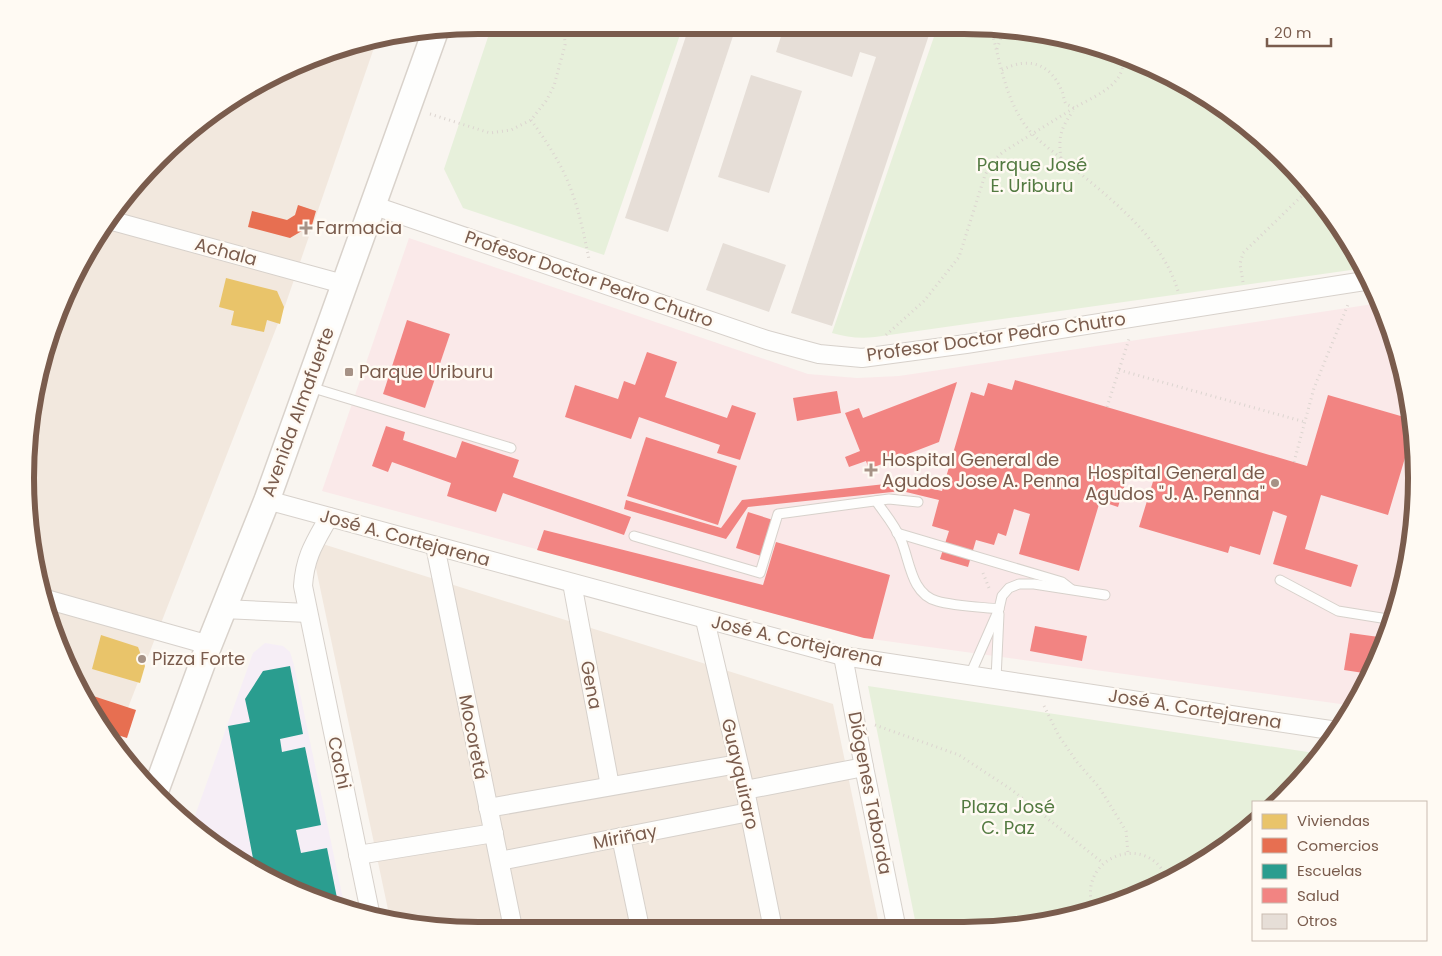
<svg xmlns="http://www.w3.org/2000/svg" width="1442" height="956" viewBox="0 0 1442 956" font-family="Poppins,sans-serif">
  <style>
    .residential { fill: #f2e8de }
    .education { fill: #f6eef6 }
    .medical { fill: #fae9e9 }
    .green { fill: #e7f0db }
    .homes { fill: #e9c46a }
    .shops { fill: #e76f51 }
    .schools { fill: #2a9d8f }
    .health { fill: #f28482 }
    .building { fill: #e6ded7 }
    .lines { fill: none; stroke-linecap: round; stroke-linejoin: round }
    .service-casing { stroke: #d7d1cb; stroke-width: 11 }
    .minor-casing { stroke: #d7d1cb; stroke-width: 20 }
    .secondary-casing { stroke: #d9d2cb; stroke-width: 28 }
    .path { stroke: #dcd5d0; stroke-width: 3; stroke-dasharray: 1 4; stroke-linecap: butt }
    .service { stroke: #fefefd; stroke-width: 9 }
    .minor { stroke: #fefefd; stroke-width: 18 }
    .secondary { stroke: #fefefd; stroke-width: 25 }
    .poi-dot { fill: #a69286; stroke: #fffaf3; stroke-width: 2 }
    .labels { text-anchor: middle; stroke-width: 5; stroke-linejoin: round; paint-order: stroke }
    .park-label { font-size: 18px; fill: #537a41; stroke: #fffaf3 }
    .poi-label { font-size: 18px; fill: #7a5c4d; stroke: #fffaf3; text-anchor: start }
    .street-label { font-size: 18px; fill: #7a5c4d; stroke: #fffaf3 }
    .rim { fill: none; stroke: #7a5c4d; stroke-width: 6 }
  </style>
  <rect width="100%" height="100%" fill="#f9f5f0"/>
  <g class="residential">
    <path d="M376,42L286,303L115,741L86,705L40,595L26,448L59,305L119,202L226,102L333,49Z"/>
    <path d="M310,540L833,704L880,929L419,927L390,919Z"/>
  </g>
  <path class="education" d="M265,643L283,646L290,652L294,665L344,904L278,884L191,827L253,653Z"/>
  <path class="medical" d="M409,238L808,374L857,378L899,376L946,369L1380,303L1402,361L1416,449L1392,626L1355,706L864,638L322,491Z"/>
  <g class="green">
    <path d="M492,25L683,26L604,255L463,208L444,169Z"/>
    <path d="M937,28L1023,29L1164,72L1263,138L1324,202L1365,268L875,337C859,339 847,337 832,333Z"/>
    <path d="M868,686L1321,754L1304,777L1277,802H1253V825L1240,838L1164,884L1081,916L993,930H917Z"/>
  </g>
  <g class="homes">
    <path d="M226,278L277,291L284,307L280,324L267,320L264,332L231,325L234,311L219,307Z"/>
    <path d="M101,635L138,647L145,666L140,683L92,669Z"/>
  </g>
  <g class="shops">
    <path d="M298,205L316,211L312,225L290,238L248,227L252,211L287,220L295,215Z"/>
    <path d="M81,692L136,710L127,738L108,732L86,705Z"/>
  </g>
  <path class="schools" d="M290,666L303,734L280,739L282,752L305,747L321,825L296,830L301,853L327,848L338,903L278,884L255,869L228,726L250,722L245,699L263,671Z"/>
  <g class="health">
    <path d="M407,320L450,334L425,408L383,394Z"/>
    <path d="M647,352L677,362L665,397L727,418L732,405L756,413L740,460L717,453L720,445L639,417L631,439L565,417L575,385L618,399L624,381L635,385Z"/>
    <path d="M1015,380L1307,466L1328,395L1411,419L1413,431L1388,515L1321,495L1305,549L1358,565L1351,587L1273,564L1287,516L1273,511L1260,555L1230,546L1228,553L1139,527L1155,475L1130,468L1118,507L1100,501L1079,571L1019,554L1030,514L1014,509L1006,536L998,533L994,545L976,540L968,567L940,559L949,531L932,526L939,500L902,491L748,507L726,539L624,509L626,500L721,528L742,500L903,482L942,491L971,392L984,396L988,383L1012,390Z"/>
    <path d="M957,382L939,442L869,469L866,461L849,467L845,457L860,451L845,413L859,408L863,418Z"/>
    <path d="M837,391L841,413L797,421L793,398Z"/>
    <path d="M386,426L405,432L403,440L456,458L462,441L519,460L513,477L631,517L624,535L503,493L496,512L447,496L451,483L392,462L388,472L372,466Z"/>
    <path d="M646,437L737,466L718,525L627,496Z"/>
    <path d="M748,512L773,520L761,556L736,548Z"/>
    <path d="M544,530L763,585L776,542L890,575L873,639L864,638L537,550Z"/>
    <path d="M1035,626L1087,636L1082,661L1030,651Z"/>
    <path d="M1350,633L1386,638L1370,674L1344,670Z"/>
  </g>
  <g class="building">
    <path d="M689,27H736L668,232L625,218Z"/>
    <path d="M784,27L931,29L832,326L791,313L876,57L860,52L852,77L776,52Z"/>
    <path d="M751,75L802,91L769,193L718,177Z"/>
    <path d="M723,243L786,265L769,312L706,290Z"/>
  </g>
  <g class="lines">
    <g class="service-casing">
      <g id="service">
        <path d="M310,387L511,448"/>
        <path d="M876,501C885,514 895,525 901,540C910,561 911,594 937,601C954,606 980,607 999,609"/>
        <path d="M897,533L1062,582L1071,589"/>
        <path d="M634,536L760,573L778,514L889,499L918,502"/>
        <path d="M1280,580L1338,611L1394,620"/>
        <path d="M970,675L999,609L1002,596L1009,588L1019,584H1034L1105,595"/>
        <path d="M996,679L999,614"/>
      </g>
    </g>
    <g class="minor-casing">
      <g id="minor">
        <path d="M372,205L767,340L819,354L862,358L966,344L1371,280"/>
        <path d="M109,220L343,284"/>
        <path d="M267,500L843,656L1337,731"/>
        <path d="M329,517C315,542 305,556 303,586L370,912"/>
        <path d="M435,546L513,928"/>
        <path d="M572,583L610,786"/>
        <path d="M42,598L209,645"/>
        <path d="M223,609L308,613"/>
        <path d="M705,620L745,790L773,929"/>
        <path d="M843,656L864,767L897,930"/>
        <path d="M745,790L864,767"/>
        <path d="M488,808L738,764"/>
        <path d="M621,837L640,928"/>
        <path d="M358,855L494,833"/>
        <path d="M500,861L749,812"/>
      </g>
    </g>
    <g class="secondary-casing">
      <path id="secondary" d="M156,790L209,645L267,500L435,32"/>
    </g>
    <g class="path">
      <path d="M991,29C1000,61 1005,97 1025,125C1035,139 1051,150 1065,161C1108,197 1161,235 1178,291"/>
      <path d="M997,49L1004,29"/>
      <path d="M1002,70C1027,57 1049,62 1061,89C1064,94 1063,99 1066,104L1074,108C1094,96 1125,86 1123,59"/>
      <path d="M430,114L490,133L511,130L531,120L546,101L554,86L565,45L564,26"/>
      <path d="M531,120C543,137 555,154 564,173C577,200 583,230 589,259"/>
      <path d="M1061,158C1058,137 1061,128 1073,111"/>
      <path d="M1243,282L1240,264L1243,253L1310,188"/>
      <path d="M886,335L924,301L959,257L985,175L993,161L1003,152L1074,108"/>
      <path d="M1119,370L1305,422"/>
      <path d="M1107,407L1130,336"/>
      <path d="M1294,462L1314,388L1349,302"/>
      <path d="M983,573L989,588"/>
      <path d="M1044,706L1059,736L1077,762L1099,787L1126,831L1128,853"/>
      <path d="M875,725L959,755L1012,790L1103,863"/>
      <path d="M1168,880L1173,879"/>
      <path d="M1094,911C1073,856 1151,829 1168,882"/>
    </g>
    <use href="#service" class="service"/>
    <use href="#minor" class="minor"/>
    <use href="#secondary" class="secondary"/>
  </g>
  <g class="poi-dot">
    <path d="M303.5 220.5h5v5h5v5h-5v5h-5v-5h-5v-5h5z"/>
    <rect x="344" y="367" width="10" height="10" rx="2.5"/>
    <path d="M868.5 462.5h5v5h5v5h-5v5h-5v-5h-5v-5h5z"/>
    <circle cx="1275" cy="483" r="5"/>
    <circle cx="142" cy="659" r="5"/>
  </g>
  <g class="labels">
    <g class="park-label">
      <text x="1032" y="171">Parque José<tspan x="1032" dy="21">E. Uriburu</tspan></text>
      <text x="1008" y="813">Plaza José<tspan x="1008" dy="21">C. Paz</tspan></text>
    </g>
    <g class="poi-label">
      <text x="316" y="234">Farmacia</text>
      <text x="359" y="378">Parque Uriburu</text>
      <text x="882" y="466">Hospital General de<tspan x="882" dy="21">Agudos Jose A. Penna</tspan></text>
      <text x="1265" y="479" text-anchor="end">Hospital General de<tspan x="1265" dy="21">Agudos "J. A. Penna"</tspan></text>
      <text x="152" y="665">Pizza Forte</text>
    </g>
    <g class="street-label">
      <text transform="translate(226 252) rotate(15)" y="6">Achala</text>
      <text transform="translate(589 279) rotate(19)" y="6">Profesor Doctor Pedro Chutro</text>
      <text transform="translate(996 337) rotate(-8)" y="6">Profesor Doctor Pedro Chutro</text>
      <text transform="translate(298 412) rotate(-70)" y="6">Avenida Almafuerte</text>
      <text transform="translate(405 538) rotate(15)" y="6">José A. Cortejarena</text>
      <text transform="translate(797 641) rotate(13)" y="6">José A. Cortejarena</text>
      <text transform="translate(591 685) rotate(79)" y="6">Gena</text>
      <text transform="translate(1195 709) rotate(9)" y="6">José A. Cortejarena</text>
      <text transform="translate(473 737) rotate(79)" y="6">Mocoretá</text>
      <text transform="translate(339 763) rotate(78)" y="6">Cachi</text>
      <text transform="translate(740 774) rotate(77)" y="6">Guayquiraro</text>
      <text transform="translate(870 793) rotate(79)" y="6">Diógenes Taborda</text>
      <text transform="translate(625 837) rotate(-11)" y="6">Miriñay</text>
    </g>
  </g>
  <path d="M0 0H1442V956H0ZM478 34H964A444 444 0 0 1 1408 478V478A444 444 0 0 1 964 922H478A444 444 0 0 1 34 478V478A444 444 0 0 1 478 34Z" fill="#fffaf3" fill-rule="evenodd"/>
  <path class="rim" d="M478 34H964A444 444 0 0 1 1408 478V478A444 444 0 0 1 964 922H478A444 444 0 0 1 34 478V478A444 444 0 0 1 478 34Z"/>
  <rect x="1252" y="801" width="175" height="140" fill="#fffaf3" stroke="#cabbb1"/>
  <rect x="1262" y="814" width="25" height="15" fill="#e9c46a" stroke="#cabbb1"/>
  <text x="1297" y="826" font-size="15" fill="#7a5c4d">Viviendas</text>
  <rect x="1262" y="838" width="25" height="15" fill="#e76f51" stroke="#cabbb1"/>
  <text x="1297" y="851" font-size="15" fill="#7a5c4d">Comercios</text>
  <rect x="1262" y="864" width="25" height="15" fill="#2a9d8f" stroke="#cabbb1"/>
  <text x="1297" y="876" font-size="15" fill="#7a5c4d">Escuelas</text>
  <rect x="1262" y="888" width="25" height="15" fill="#f28482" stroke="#cabbb1"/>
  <text x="1297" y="901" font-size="15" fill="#7a5c4d">Salud</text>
  <rect x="1262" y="914" width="25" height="15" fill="#e6ded7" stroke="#cabbb1"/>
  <text x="1297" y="926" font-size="15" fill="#7a5c4d">Otros</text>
  <path d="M1267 38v8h64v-8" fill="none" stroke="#7a5c4d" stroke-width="2.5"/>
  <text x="1274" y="38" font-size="15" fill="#7a5c4d" stroke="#fffaf3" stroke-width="4" paint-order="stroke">20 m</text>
</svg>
